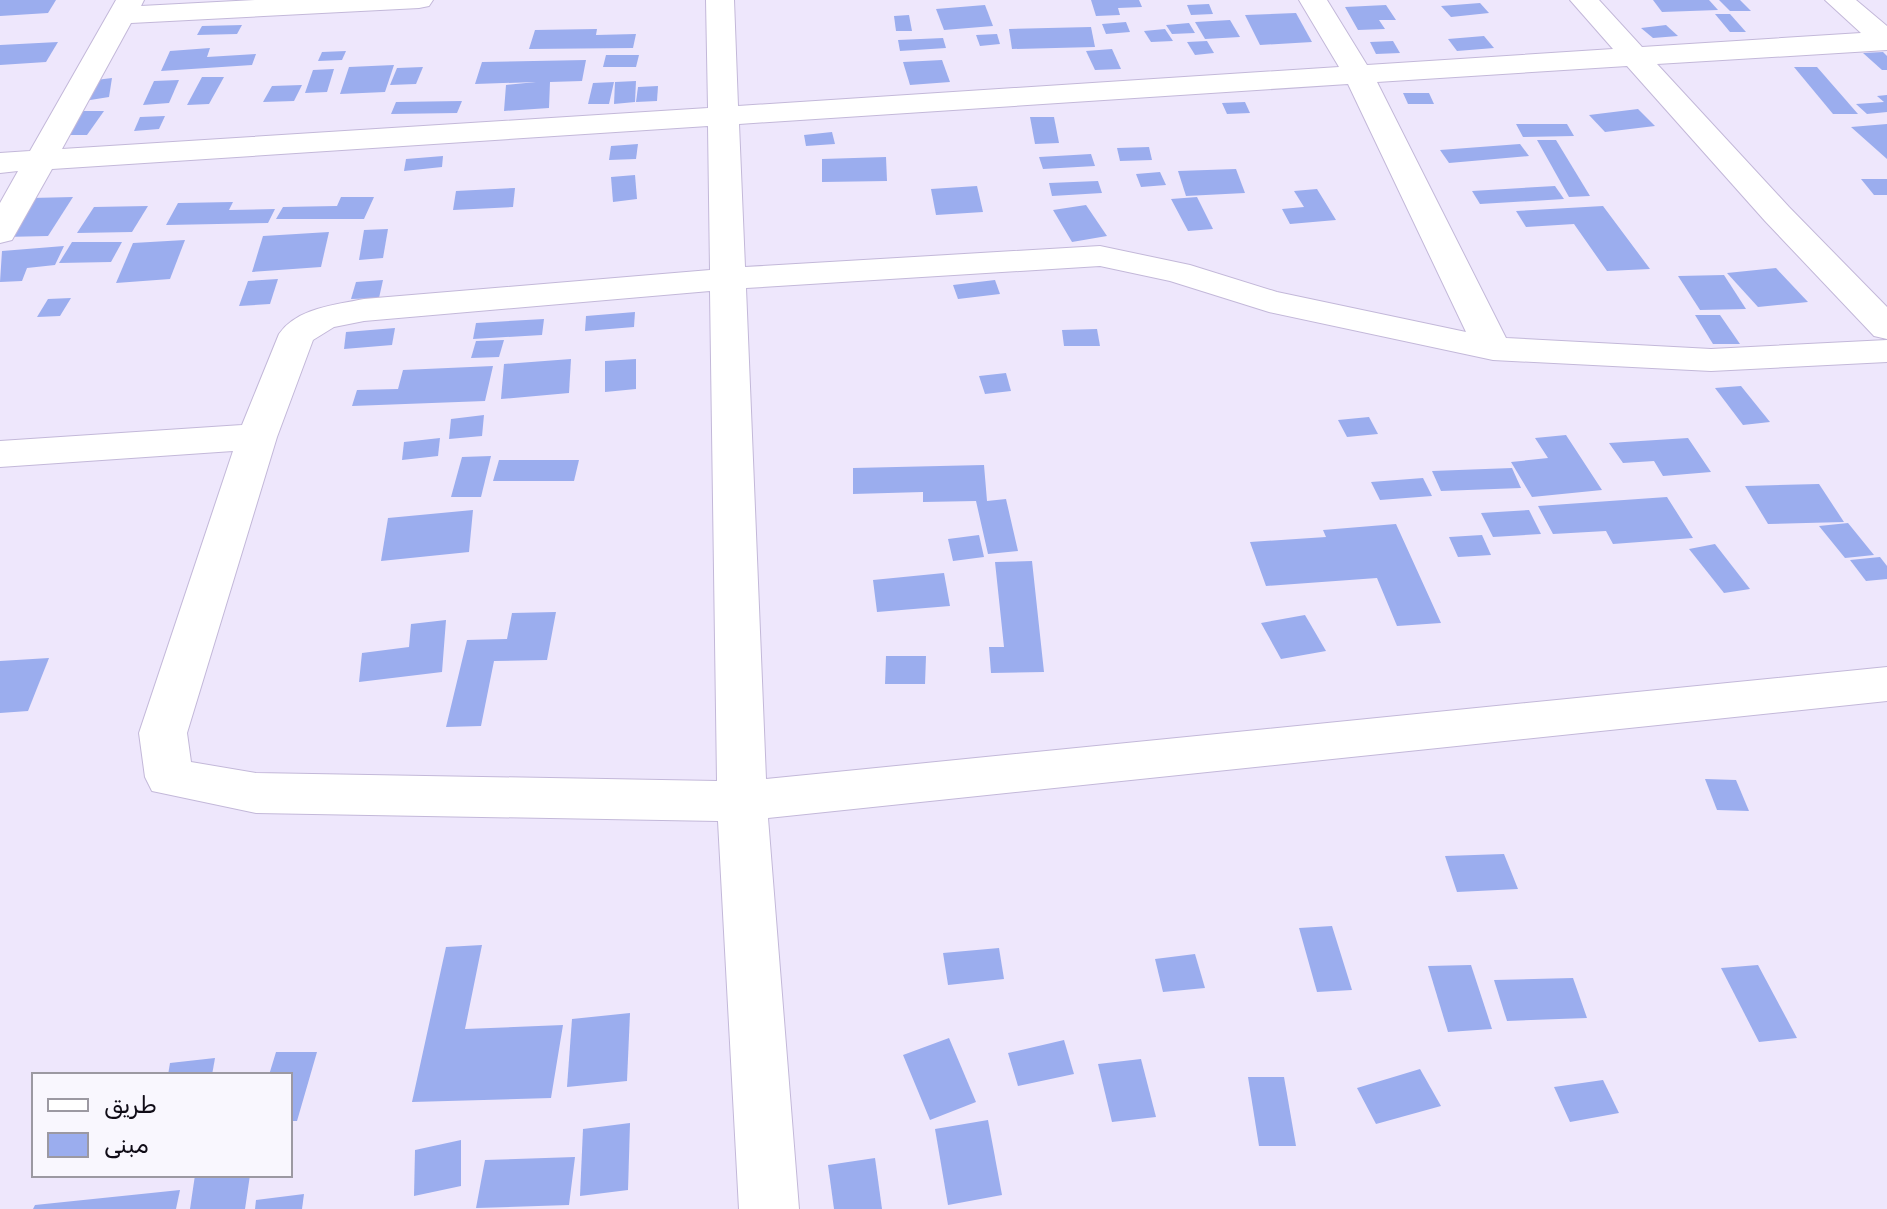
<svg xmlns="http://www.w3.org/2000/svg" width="1887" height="1209" viewBox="0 0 1887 1209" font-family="Rubik,Vazirmatn,sans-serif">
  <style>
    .building { fill: #9badee }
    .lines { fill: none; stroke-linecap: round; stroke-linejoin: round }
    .minor-casing { stroke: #c3b8d9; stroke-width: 2 }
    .minor { fill: #fff; fill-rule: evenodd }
  </style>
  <rect width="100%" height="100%" fill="#eee7fc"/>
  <g class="building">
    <path d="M0,0H56L48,13L0,16Z"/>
    <path d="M1091,0H1139L1142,7L1118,8L1120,15L1096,16Z"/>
    <path d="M1653,0H1709L1718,10L1662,12Z"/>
    <path d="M1719,0H1740L1751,11H1730Z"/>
    <path d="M1480,3L1489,13L1451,17L1441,6Z"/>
    <path d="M1209,4L1213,14L1191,15L1187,5Z"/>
    <path d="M985,5L993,26L944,30L936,9Z"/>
    <path d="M1386,5L1396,20H1379L1385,29L1358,30L1345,7Z"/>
    <path d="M1296,13L1312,42L1260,45L1245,15Z"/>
    <path d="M1715,14H1730L1746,32H1730Z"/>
    <path d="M909,15L912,31H896L894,16Z"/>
    <path d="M1230,20L1240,37L1205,39L1195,22Z"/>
    <path d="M1126,22L1130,32L1106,34L1102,24Z"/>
    <path d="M1189,23L1195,33L1172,34L1166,25Z"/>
    <path d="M242,25L237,34L197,35L202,26Z"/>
    <path d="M1666,25L1678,36L1653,38L1641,28Z"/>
    <path d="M1091,27L1095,47L1012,49L1009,29Z"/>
    <path d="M597,29L596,35L636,34L633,48L529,49L535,30Z"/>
    <path d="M1165,29L1173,41L1151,42L1144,31Z"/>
    <path d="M997,34L1000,44L980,46L976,35Z"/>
    <path d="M1484,36L1494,48L1457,51L1448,39Z"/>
    <path d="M943,38L946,48L900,51L898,40Z"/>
    <path d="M1207,41L1214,53L1195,55L1187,42Z"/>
    <path d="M1393,41L1400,53L1376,54L1370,42Z"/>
    <path d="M58,42L46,62L0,65V45Z"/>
    <path d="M210,48L207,57L256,54L252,65L161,71L170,51Z"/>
    <path d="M1112,49L1121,69L1095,70L1086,51Z"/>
    <path d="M346,51L342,60L318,61L322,52Z"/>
    <path d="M1883,52L1887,56V70H1882L1863,53Z"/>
    <path d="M606,55H639L636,67H603Z"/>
    <path d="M586,60L582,81L550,82L549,108L504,111L506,85L536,82L475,84L482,62Z"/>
    <path d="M942,60L950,82L910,85L903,62Z"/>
    <path d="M394,65L385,92L340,94L349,67Z"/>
    <path d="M423,67L416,84L390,85L397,68Z"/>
    <path d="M1794,67H1817L1858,114H1833Z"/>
    <path d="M334,69L327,92L305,93L313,70Z"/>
    <path d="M202,77H224L209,104L187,105Z"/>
    <path d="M112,78L109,97L84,101L88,81Z"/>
    <path d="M179,80L169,103L143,105L154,81Z"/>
    <path d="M636,81L635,102L614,104L615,82Z"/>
    <path d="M614,82L609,104H588L593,83Z"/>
    <path d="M302,85L294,101L263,102L272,86Z"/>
    <path d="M658,86L657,101L636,102L638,87Z"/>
    <path d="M1403,93H1429L1434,104H1408Z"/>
    <path d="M1887,95V112L1867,114L1856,104L1884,102L1877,96Z"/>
    <path d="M462,101L457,113L391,114L396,102Z"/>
    <path d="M1245,102L1250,113L1227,114L1222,103Z"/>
    <path d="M1638,109L1655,126L1605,132L1589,115Z"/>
    <path d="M80,111H104L87,135H62Z"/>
    <path d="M165,116L159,129L134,131L140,117Z"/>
    <path d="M1030,117H1054L1059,143L1035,144Z"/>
    <path d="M1516,124H1567L1574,136L1523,137Z"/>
    <path d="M1887,124V159L1851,127Z"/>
    <path d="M832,132L835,144L806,146L804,135Z"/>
    <path d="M1537,140H1556L1590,196L1569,197Z"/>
    <path d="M638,144L636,159L609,160L611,146Z"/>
    <path d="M1520,144L1529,156L1449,163L1440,150Z"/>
    <path d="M1149,147L1152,160L1120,161L1117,148Z"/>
    <path d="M1091,154L1095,166L1043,169L1039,157Z"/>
    <path d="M443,156L442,167L404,171L406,159Z"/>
    <path d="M886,157L887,181L822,182V159Z"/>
    <path d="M1236,169L1245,193L1186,196L1178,171Z"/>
    <path d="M1160,172L1166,185L1141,187L1136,174Z"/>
    <path d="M635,175L637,199L613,202L611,177Z"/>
    <path d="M1861,179H1887V195H1874Z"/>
    <path d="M1098,181L1102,193L1052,196L1049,183Z"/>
    <path d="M977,186L983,212L936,215L931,189Z"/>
    <path d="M1555,186L1564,199L1480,204L1472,191Z"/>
    <path d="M515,188L513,207L453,210L456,191Z"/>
    <path d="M1317,189L1336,220L1290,224L1282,209L1304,207L1294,191Z"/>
    <path d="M73,197L48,236L4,237L31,198Z"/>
    <path d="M341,197H374L364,219H276L283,207L337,206Z"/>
    <path d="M1197,197L1213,229L1188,231L1171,199Z"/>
    <path d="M233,202L229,210L275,209L268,223L166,225L178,203Z"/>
    <path d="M1086,205L1107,236L1072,242L1053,210Z"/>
    <path d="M148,206L132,232L77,233L94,207Z"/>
    <path d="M1603,206L1650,269L1607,271L1574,224L1526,227L1516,211Z"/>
    <path d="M388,229L383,258L359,260L364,230Z"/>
    <path d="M329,232L321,267L252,272L263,236Z"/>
    <path d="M185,240L170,279L116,283L133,243Z"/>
    <path d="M72,242H122L111,262L59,263Z"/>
    <path d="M64,246L55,265L27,268L22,281L0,282L2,251Z"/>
    <path d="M1776,268L1808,302L1758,307L1727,273Z"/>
    <path d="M1724,275L1746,309L1700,310L1678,276Z"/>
    <path d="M278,279L270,304L239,306L248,281Z"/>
    <path d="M383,280L379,298L351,299L356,282Z"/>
    <path d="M995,280L1000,294L958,299L953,285Z"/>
    <path d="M71,298L60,316L37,317L48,299Z"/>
    <path d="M635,312L634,327L585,331L586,316Z"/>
    <path d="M1695,315H1720L1740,344H1713Z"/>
    <path d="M544,319L542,335L473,339L476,323Z"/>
    <path d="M395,328L392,345L344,349L346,332Z"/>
    <path d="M1097,329L1100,346H1064L1062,330Z"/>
    <path d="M504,340L499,357L471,358L476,341Z"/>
    <path d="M571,359L569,393L501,399L504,364Z"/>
    <path d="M636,359V389L605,392V361Z"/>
    <path d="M493,366L485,401L352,406L357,390L398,389L403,370Z"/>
    <path d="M1006,373L1011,391L985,394L979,376Z"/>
    <path d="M1741,386L1770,422L1743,425L1715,388Z"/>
    <path d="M484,415L482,436L449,439L451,419Z"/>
    <path d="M1369,417L1378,434L1347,437L1338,420Z"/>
    <path d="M1566,435L1602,490L1532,497L1511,462L1548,458L1535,438Z"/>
    <path d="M440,438L438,456L402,460L404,442Z"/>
    <path d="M1688,438L1711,472L1663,476L1654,461L1623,463L1609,443Z"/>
    <path d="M491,456L481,497H451L462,457Z"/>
    <path d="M499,460H579L574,481H493Z"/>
    <path d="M984,465L987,501L1006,499L1018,551L988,554L976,501L923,502V492L853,494V468Z"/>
    <path d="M1512,468L1521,488L1441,491L1432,471Z"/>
    <path d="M1423,478L1432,496L1380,500L1371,482Z"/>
    <path d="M1819,484L1844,522L1768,524L1745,486Z"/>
    <path d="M1667,497L1693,538L1613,544L1606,531L1553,534L1538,506Z"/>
    <path d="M473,510L469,552L381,561L388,518Z"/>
    <path d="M1529,510L1541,534L1493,537L1481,513Z"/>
    <path d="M1848,523L1874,555L1845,558L1819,526Z"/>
    <path d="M1396,524L1441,623L1397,626L1377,578L1266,586L1250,542L1326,537L1323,530Z"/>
    <path d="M979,535L984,557L953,561L948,539Z"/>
    <path d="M1482,535L1491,555L1458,557L1449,537Z"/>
    <path d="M1715,544L1750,589L1724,593L1689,549Z"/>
    <path d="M1880,557L1887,566V579L1866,581L1850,560Z"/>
    <path d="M1032,561L1044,672L991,673L989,647H1004L995,562Z"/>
    <path d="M944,573L950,606L877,612L873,580Z"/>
    <path d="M556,612L547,660L494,661L481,726L446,727L467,640L507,639L512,613Z"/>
    <path d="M1305,615L1326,651L1281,659L1261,623Z"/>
    <path d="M446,620L442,672L359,682L362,653L409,647L411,624Z"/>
    <path d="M886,656H926L925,684H885Z"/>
    <path d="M49,658L28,711L0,713V661Z"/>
    <path d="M1705,779L1736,780L1749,811L1717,810Z"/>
    <path d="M1504,854L1518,889L1457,892L1445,856Z"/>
    <path d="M1332,926L1352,990L1317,992L1299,928Z"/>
    <path d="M482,945L465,1029L563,1025L551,1098L412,1102L446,947Z"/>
    <path d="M999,948L1004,979L948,985L943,953Z"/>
    <path d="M1195,954L1205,988L1163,992L1155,959Z"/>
    <path d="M1471,965L1492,1029L1448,1032L1428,966Z"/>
    <path d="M1758,965L1797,1038L1759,1042L1721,968Z"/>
    <path d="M1573,978L1587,1018L1507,1021L1494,980Z"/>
    <path d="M630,1013L627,1081L567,1087L572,1019Z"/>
    <path d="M949,1038L976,1102L930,1120L903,1055Z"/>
    <path d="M1064,1040L1074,1074L1018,1086L1008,1053Z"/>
    <path d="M276,1052H317L297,1121H290V1075H269Z"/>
    <path d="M215,1058L212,1075H168L170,1063Z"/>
    <path d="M1141,1059L1156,1117L1112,1122L1098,1064Z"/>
    <path d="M1420,1069L1441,1106L1376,1124L1357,1088Z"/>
    <path d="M1248,1077H1284L1296,1146H1259Z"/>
    <path d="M1603,1080L1619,1113L1570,1122L1554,1087Z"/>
    <path d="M988,1120L1002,1195L948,1205L935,1129Z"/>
    <path d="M630,1123L628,1190L580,1196L583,1129Z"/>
    <path d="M461,1140V1186L414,1196L415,1150Z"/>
    <path d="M575,1157L569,1205L476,1208L485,1160Z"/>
    <path d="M875,1158L882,1209H834L828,1165Z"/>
    <path d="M195,1175H250L245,1209H190Z"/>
    <path d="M180,1190L176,1209H33L35,1205Z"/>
    <path d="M304,1194L302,1209H255L256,1200Z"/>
  </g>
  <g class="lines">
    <g class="minor-casing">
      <path id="minor" d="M116,0H144L141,6L255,0H433L429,6L419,8L131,23L62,149L708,108L706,0H734L738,106L1339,67L1299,0H1327L1367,65L1613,49L1570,0H1599L1642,47L1861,33L1825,0H1856L1887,26V50L1657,64L1789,207L1887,307V339L1874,336L1765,221L1627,66L1377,82L1506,338L1711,349L1887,340V362L1711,371L1493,360L1269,312L1170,281L1100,266L746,288L766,779L1887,667V701L768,818L799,1209H739L718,821L256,813L152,791L145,777L139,733L233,451L0,467V441L242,425L279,334C297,308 335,305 364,299L710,270L708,126L52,169L12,240L0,243V203L18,171L0,173V153L30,151ZM1348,84L1466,332L1277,292L1190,265L1100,246L745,267L739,124ZM710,291L717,781L256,773L191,762L187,733L277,437L313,340L334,327L364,321Z"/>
    </g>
    <use href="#minor" class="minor"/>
  </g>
  <rect x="32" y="1073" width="260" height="104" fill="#f9f7fe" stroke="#9c99a2" stroke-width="2"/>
  <rect x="48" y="1099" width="40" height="12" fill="#ffffff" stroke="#9c99a2" stroke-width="2"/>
  <text x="104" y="1113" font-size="24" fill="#100c17">طريق</text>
  <rect x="48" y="1133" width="40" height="24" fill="#9badee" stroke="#9c99a2" stroke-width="2"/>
  <text x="104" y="1153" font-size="24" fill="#100c17">مبنى</text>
</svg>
